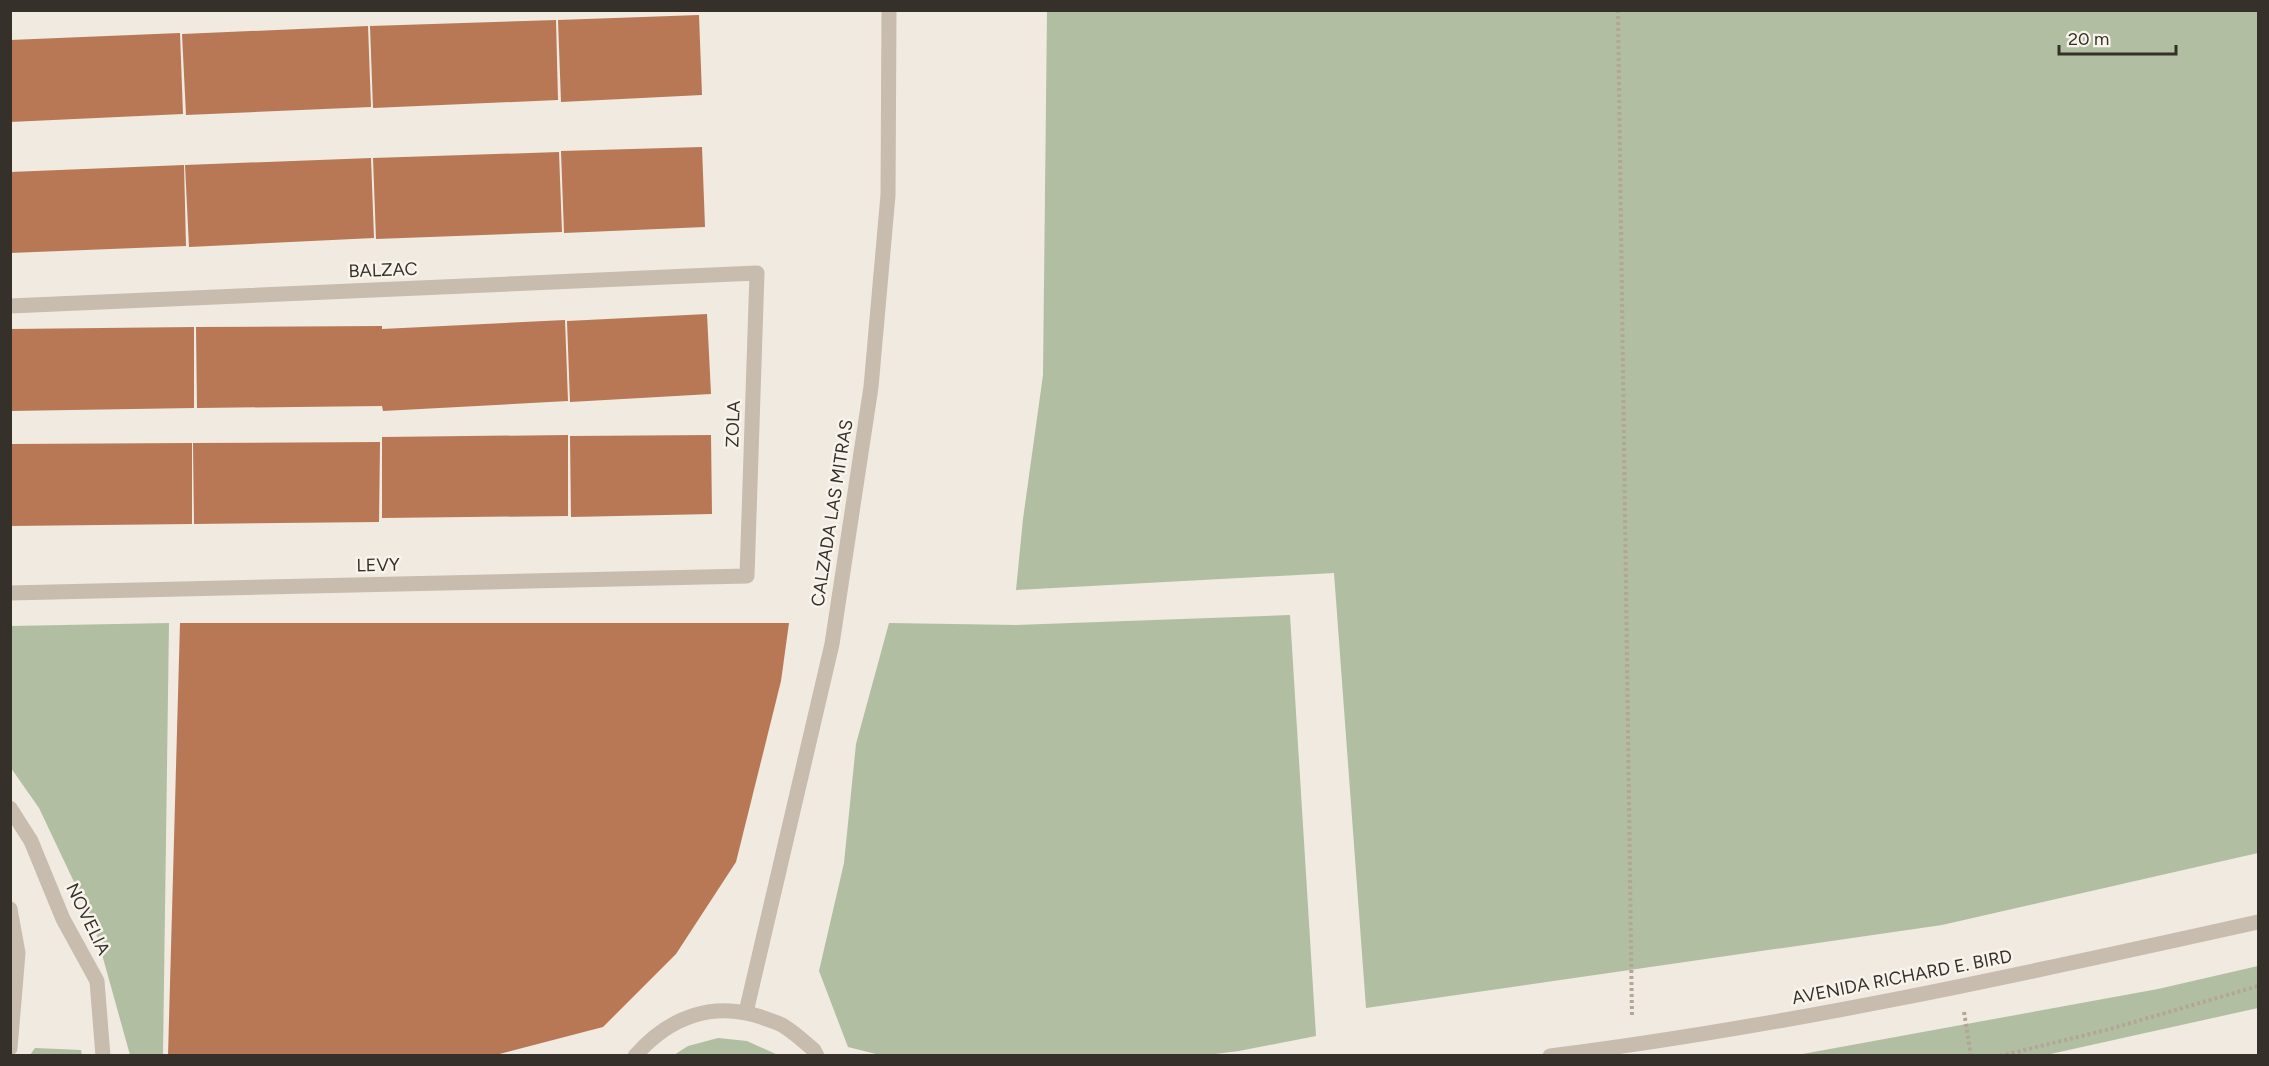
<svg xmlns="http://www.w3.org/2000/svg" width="2269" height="1066" viewBox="0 0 2269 1066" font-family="Figtree,sans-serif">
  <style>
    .green { fill: #b1bea1 }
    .building { fill: #b87856 }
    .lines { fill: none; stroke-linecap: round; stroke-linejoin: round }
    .path { stroke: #b3a697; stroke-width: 4; stroke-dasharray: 3 3; stroke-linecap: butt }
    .minor { stroke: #c7bcad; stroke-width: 15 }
    .tertiary { stroke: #c7bcad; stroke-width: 15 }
    .labels { text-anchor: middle; stroke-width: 5; stroke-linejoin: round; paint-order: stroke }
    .street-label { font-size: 18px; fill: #36302b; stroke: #f8f4ec }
  </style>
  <rect width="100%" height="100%" fill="#f0eae0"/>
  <g class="green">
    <path d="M1047,11H2258V853L1942,925L1366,1008L1334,573L1016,590L1023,519L1043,375Z"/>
    <path d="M1290,615L1316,1036L1239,1051L1199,1056H884L848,1047L819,971L844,863L856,744L889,623L1016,625Z"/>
    <path d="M169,623L163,1055H130L93,922L39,808L11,768V626Z"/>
    <path d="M2258,966V1008L2046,1055H1797L2158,989Z"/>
    <path d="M718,1038L747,1041L778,1055H674L688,1046Z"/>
    <path d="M35,1048L81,1050L82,1055H30Z"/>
  </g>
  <g class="building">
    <path d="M699,15L702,95L561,102L558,20Z"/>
    <path d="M556,20L558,100L373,108L370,26Z"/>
    <path d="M368,26L371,107L186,115L182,34Z"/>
    <path d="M180,33L183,114L10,122V40Z"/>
    <path d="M702,147L705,227L564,233L561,151Z"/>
    <path d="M559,152L562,232L376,239L373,158Z"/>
    <path d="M371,158L374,238L189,247L185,165Z"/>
    <path d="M184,165L186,246L10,253V172Z"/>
    <path d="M707,314L711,394L570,402L567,321Z"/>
    <path d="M565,320L568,401L383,411L382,406L197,408L196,327L382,326V329Z"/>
    <path d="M194,327V408L10,411V329Z"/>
    <path d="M568,435V516L382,518V437Z"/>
    <path d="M711,435L712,514L571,517L570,436Z"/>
    <path d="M380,442L379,522L194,524L193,443Z"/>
    <path d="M192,443V524L10,526V444Z"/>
    <path d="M180,623H789L781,681L736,862L676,954L603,1027L492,1056H168Z"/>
  </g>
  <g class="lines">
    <g class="path">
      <path d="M1618,10L1632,1018"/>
      <path d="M1964,1012L1971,1056"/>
      <path d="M2000,1056L2110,1029L2258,986"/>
    </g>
    <g class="minor">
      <path d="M10,306L757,273L747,576L10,593"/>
      <path d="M10,808L31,841L63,919L97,981L103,1056"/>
      <path d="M10,909L18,953L10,1048"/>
      <path d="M746,1012L832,644L871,387L888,195L889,10"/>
    </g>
    <g class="tertiary">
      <path d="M635,1056C669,1017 713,1000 764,1018C770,1021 779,1022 785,1027C795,1033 804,1042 814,1050L817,1056"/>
      <path d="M1550,1056C1788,1026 2024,974 2258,922"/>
    </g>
  </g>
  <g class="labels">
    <g class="street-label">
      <text transform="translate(383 270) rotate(-2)" y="6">BALZAC</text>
      <text transform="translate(733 424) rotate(-88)" y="6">ZOLA</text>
      <text transform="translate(832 513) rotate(-81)" y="6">CALZADA LAS MITRAS</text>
      <text transform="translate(378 565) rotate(-1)" y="6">LEVY</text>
      <text transform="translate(88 919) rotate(64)" y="6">NOVELIA</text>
      <text transform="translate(1902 977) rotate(-11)" y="6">AVENIDA RICHARD E. BIRD</text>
    </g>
  </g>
  <rect width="2269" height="1066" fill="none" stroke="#36302b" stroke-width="24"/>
  <path d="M2059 45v9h117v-9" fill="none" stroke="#36302b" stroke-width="3"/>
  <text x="2068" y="45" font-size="18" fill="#36302b" stroke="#f8f4ec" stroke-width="4.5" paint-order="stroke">20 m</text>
</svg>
